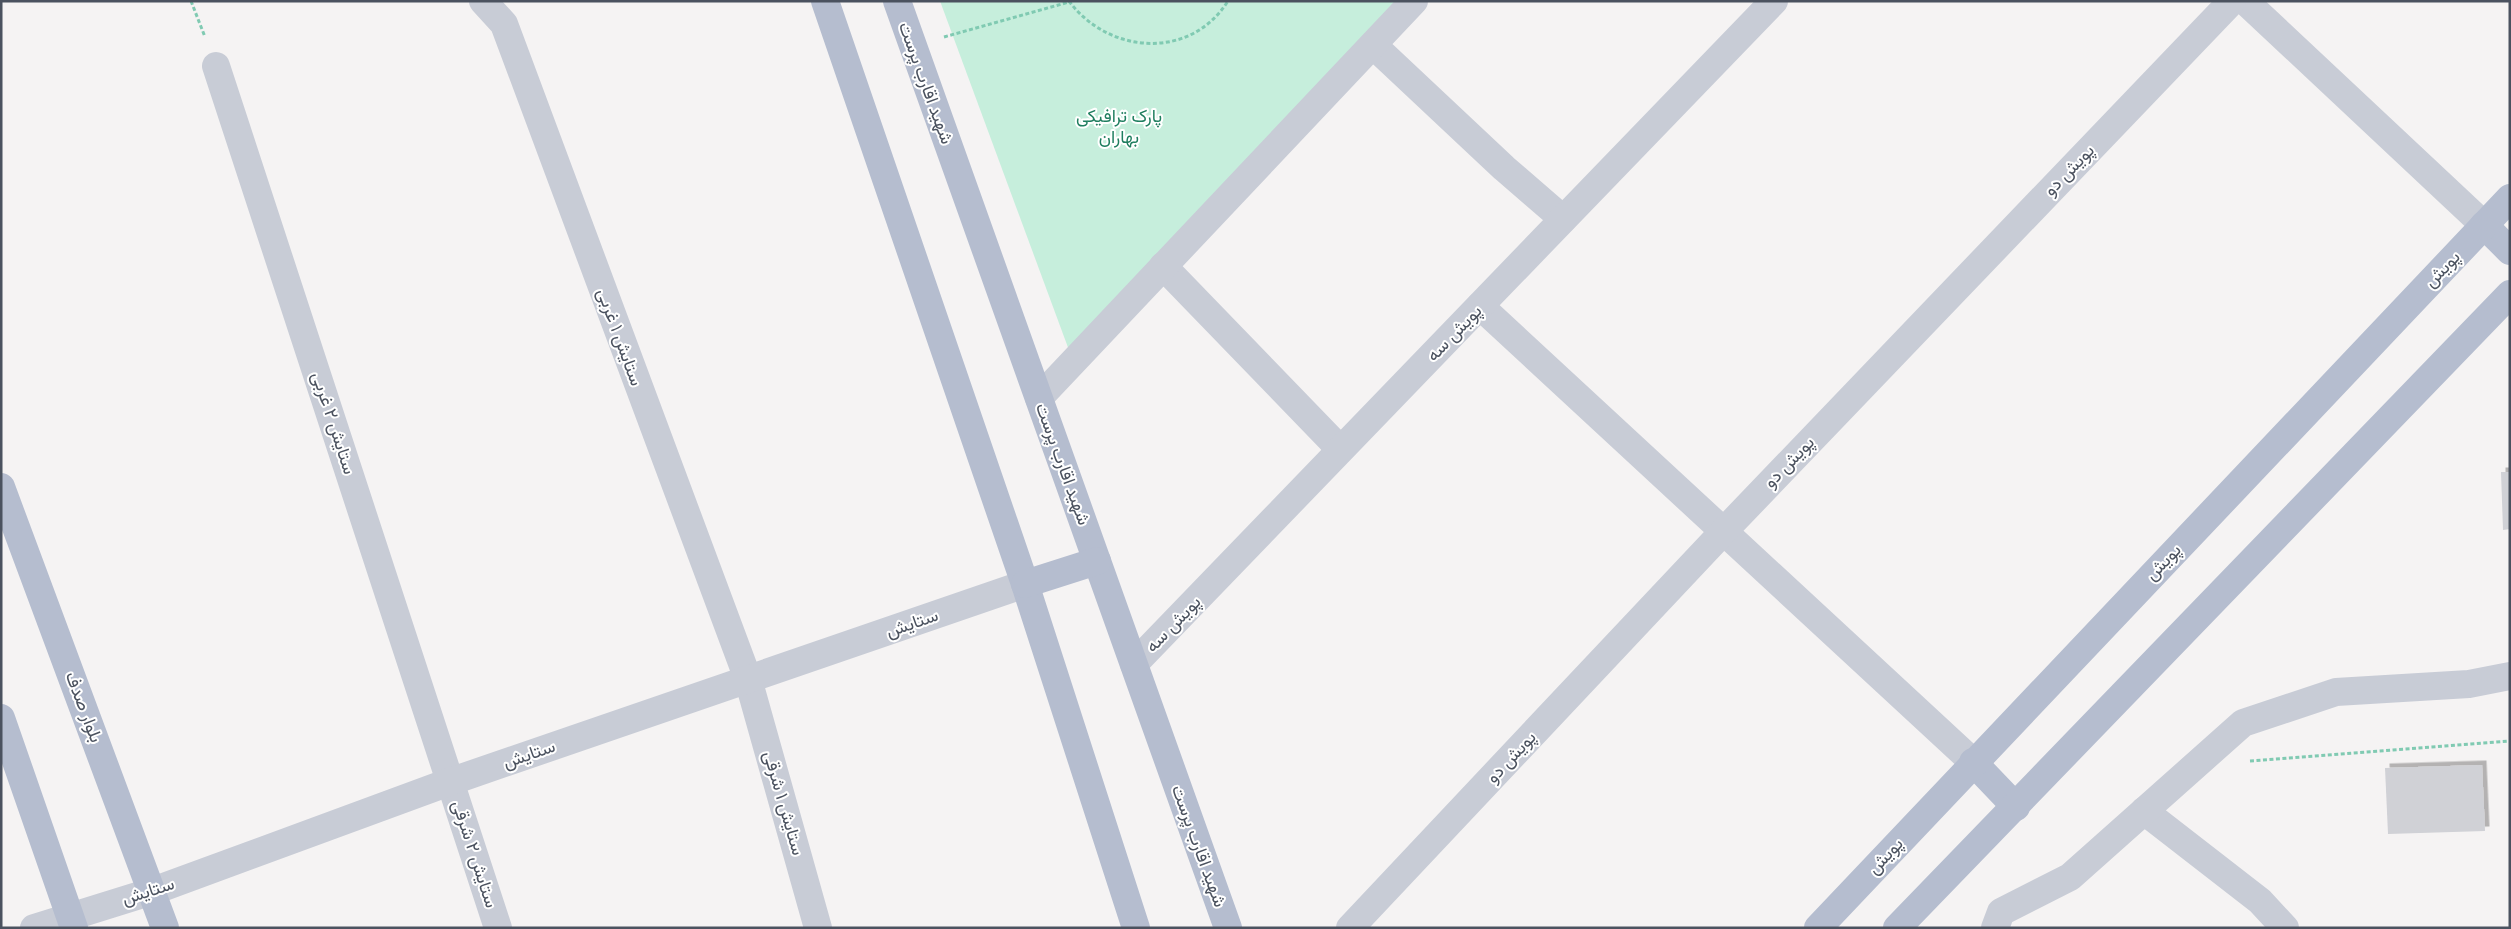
<svg xmlns="http://www.w3.org/2000/svg" width="2511" height="929" viewBox="0 0 2511 929" font-family="'Public Sans',Vazirmatn,sans-serif">
  <style>
    .green { fill: #c6eedc }
    .building { fill: #d0d1d6; filter: url(#shadow) }
    .lines { fill: none; stroke-linecap: round; stroke-linejoin: round }
    .path { stroke: #80cab2; stroke-width: 3; stroke-dasharray: 4 2.5; stroke-linecap: butt }
    .minor { stroke: #c8ccd6; stroke-width: 28 }
    .major { stroke: #b5bdcf; stroke-width: 28 }
    .labels { text-anchor: middle; stroke-width: 4; stroke-linejoin: round; paint-order: stroke }
    .street-label { font-size: 18px; fill: #4b525f; stroke: #fff }
    .park-label { font-size: 18px; fill: #1f7e5f; stroke: #fff }
  </style>
  <defs>
    <filter id="shadow"><feDropShadow dx="4.5" dy="-4.5" stdDeviation="0" flood-color="#0004"/></filter>
  </defs>
  <rect width="100%" height="100%" fill="#f5f3f3"/>
  <path class="green" d="M940,1H1405L1073,361Z"/>
  <g class="building">
    <path d="M2501,472H2510V529L2503,530Z"/>
    <path d="M2482,765L2485,831L2388,834L2385,768Z"/>
  </g>
  <g class="lines">
    <g class="path">
      <path d="M191,1L205,37"/>
      <path d="M1069,1C1108,54 1190,61 1228,1"/>
      <path d="M944,37L1069,2"/>
      <path d="M2250,761L2510,741"/>
    </g>
    <g class="minor">
      <path d="M483,1L504,24L748,679L818,928"/>
      <path d="M2245,1L2484,225"/>
      <path d="M1373,45L1504,168L1563,219"/>
      <path d="M216,66L498,928"/>
      <path d="M1163,266L1340,449"/>
      <path d="M1480,306L1973,762"/>
      <path d="M1039,398L1414,1"/>
      <path d="M1134,664L1774,1"/>
      <path d="M2144,811L2260,901L2285,928"/>
      <path d="M34,928L153,891L452,781L1025,584"/>
      <path d="M1350,928L1723,532L2232,1"/>
      <path d="M1995,928L2001,912L2070,877L2243,723L2336,692L2469,684L2510,676"/>
    </g>
    <g class="major">
      <path d="M825,1L1025,584L1136,928"/>
      <path d="M897,1L1228,928"/>
      <path d="M2484,225L2510,251"/>
      <path d="M1,487L165,928"/>
      <path d="M1025,584L1097,561"/>
      <path d="M1,718L74,928"/>
      <path d="M1973,762L2016,807"/>
      <path d="M1818,928L2510,198"/>
      <path d="M1897,928L2510,294"/>
    </g>
  </g>
  <g class="labels">
    <g class="street-label">
      <text transform="translate(926 83) rotate(70)" y="6">شهید اقارب پرست</text>
      <text transform="translate(2069 170) rotate(-46)" y="6">پویش دو</text>
      <text transform="translate(2442 269) rotate(-46)" y="6">پویش</text>
      <text transform="translate(1454 333) rotate(-46)" y="6">پویش سه</text>
      <text transform="translate(620 337) rotate(70)" y="6">ستایش ۱ غربی</text>
      <text transform="translate(334 423) rotate(72)" y="6">ستایش ۲ غربی</text>
      <text transform="translate(1789 462) rotate(-46)" y="6">پویش دو</text>
      <text transform="translate(1063 464) rotate(70)" y="6">شهید اقارب پرست</text>
      <text transform="translate(2163 562) rotate(-46)" y="6">پویش</text>
      <text transform="translate(912 623) rotate(-19)" y="6">ستایش</text>
      <text transform="translate(1173 624) rotate(-46)" y="6">پویش سه</text>
      <text transform="translate(84 707) rotate(69)" y="6">بلوار صدف</text>
      <text transform="translate(529 754) rotate(-19)" y="6">ستایش</text>
      <text transform="translate(1511 757) rotate(-47)" y="6">پویش دو</text>
      <text transform="translate(784 803) rotate(74)" y="6">ستایش ۱ شرقی</text>
      <text transform="translate(1199 846) rotate(70)" y="6">شهید اقارب پرست</text>
      <text transform="translate(475 854) rotate(72)" y="6">ستایش ۲ شرقی</text>
      <text transform="translate(1885 856) rotate(-47)" y="6">پویش</text>
      <text transform="translate(148 891) rotate(-18)" y="6">ستایش</text>
    </g>
    <g class="park-label">
      <text x="1119" y="122">پارک ترافیکی<tspan x="1119" dy="21">بهاران</tspan></text>
    </g>
  </g>
  <rect width="2511" height="929" fill="none" stroke="#4b525f" stroke-width="5"/>
</svg>
